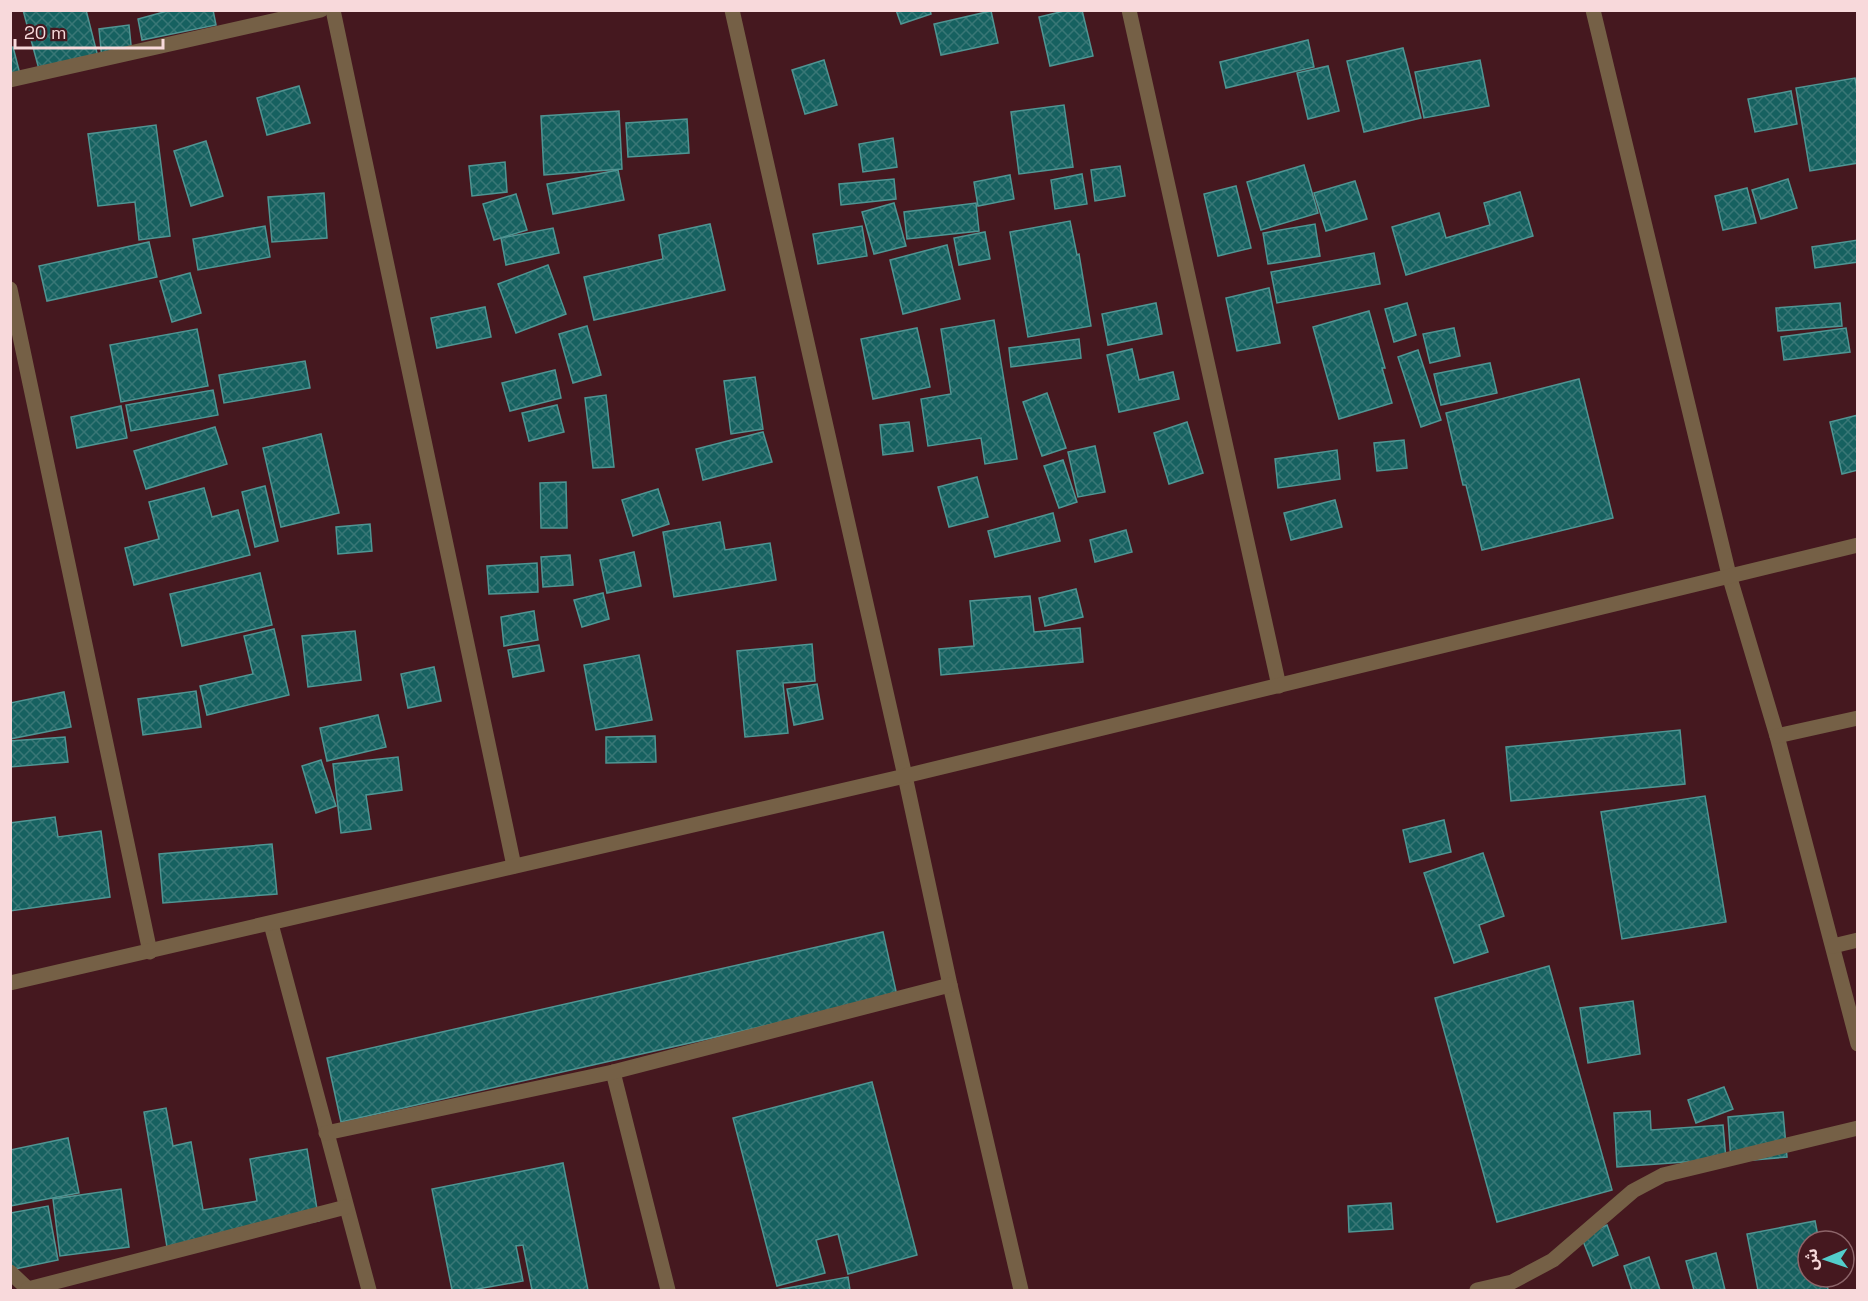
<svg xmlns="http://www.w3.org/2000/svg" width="1868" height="1301" viewBox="0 0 1868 1301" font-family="'Space Grotesk','Noto Sans Arabic',sans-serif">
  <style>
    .building { fill: url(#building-cross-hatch); stroke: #509593; stroke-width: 1.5 }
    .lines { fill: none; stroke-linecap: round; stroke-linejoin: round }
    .minor { stroke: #756046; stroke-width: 15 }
    .tertiary { stroke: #756046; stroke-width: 15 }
  </style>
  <defs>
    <pattern id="building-cross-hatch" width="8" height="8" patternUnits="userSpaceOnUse" patternTransform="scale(1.5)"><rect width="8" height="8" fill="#166160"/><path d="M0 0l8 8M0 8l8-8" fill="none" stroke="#397776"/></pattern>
  </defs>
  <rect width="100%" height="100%" fill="#45181f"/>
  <g class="building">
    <path d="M23,10H86L98,57L40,73Z"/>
    <path d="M171,10H213L216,25L142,40L138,19Z"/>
    <path d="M896,10H930L931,14L901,24Z"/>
    <path d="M1068,10H1082L1093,56L1050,66L1039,17Z"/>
    <path d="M991,11L998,43L941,55L934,24Z"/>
    <path d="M129,25L132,55L102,59L99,29Z"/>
    <path d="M1308,40L1314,67L1226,88L1220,62Z"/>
    <path d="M13,47L22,82L10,85V48Z"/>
    <path d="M1403,48L1421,118L1364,132L1347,61Z"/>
    <path d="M824,60L837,105L805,114L792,70Z"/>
    <path d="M1480,60L1489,106L1424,118L1415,72Z"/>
    <path d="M1328,66L1339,111L1308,119L1297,73Z"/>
    <path d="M1855,78L1858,94V163L1810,171L1796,88Z"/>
    <path d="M299,86L310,123L267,135L257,98Z"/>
    <path d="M1791,91L1797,124L1755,132L1748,99Z"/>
    <path d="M1064,105L1073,167L1019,174L1011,112Z"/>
    <path d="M619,111L622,169L544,175L541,116Z"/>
    <path d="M687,119L689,153L628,157L626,123Z"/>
    <path d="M156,125L170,236L139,240L135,202L98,206L88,134Z"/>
    <path d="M893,138L897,167L863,172L859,144Z"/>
    <path d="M206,141L223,196L191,206L174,151Z"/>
    <path d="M505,162L507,192L472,196L469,166Z"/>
    <path d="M1304,165L1318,213L1261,230L1247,182Z"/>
    <path d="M1120,166L1125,196L1095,201L1091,170Z"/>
    <path d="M618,170L624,200L553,214L547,184Z"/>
    <path d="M1082,174L1087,204L1055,209L1051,180Z"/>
    <path d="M1010,175L1014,199L978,206L974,182Z"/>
    <path d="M894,179L896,199L841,205L839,184Z"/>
    <path d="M1788,179L1797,208L1761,219L1752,190Z"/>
    <path d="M1355,181L1367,219L1326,231L1314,193Z"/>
    <path d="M1236,186L1251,248L1218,256L1204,194Z"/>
    <path d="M1747,188L1756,223L1723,230L1715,196Z"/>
    <path d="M1520,192L1533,236L1406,275L1392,227L1439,213L1446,238L1490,225L1484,203Z"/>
    <path d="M324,193L327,238L272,242L268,197Z"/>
    <path d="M516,194L527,230L494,240L483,204Z"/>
    <path d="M894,203L906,246L874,254L862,212Z"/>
    <path d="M976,203L979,231L907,239L904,212Z"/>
    <path d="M1070,221L1077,255L1079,254L1091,326L1028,337L1010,232Z"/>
    <path d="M710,224L725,290L594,320L584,277L663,259L659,235Z"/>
    <path d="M1315,224L1320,256L1268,264L1263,233Z"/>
    <path d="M265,226L270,257L198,270L193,239Z"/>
    <path d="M862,226L867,256L818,264L813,234Z"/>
    <path d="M553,228L559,253L506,265L501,238Z"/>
    <path d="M985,232L990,259L959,265L954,238Z"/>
    <path d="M1858,240V262L1815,268L1812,247Z"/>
    <path d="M149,242L157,277L47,301L39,266Z"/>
    <path d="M947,245L960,299L903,314L890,260Z"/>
    <path d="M1374,253L1380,284L1277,303L1271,272Z"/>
    <path d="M548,265L566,314L516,333L498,284Z"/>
    <path d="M190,273L201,313L172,322L160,281Z"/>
    <path d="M1269,288L1280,343L1237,351L1226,298Z"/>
    <path d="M1156,303L1162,334L1108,345L1102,314Z"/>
    <path d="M1407,303L1416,335L1394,342L1385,309Z"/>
    <path d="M1840,303L1842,326L1778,331L1776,308Z"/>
    <path d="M485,307L491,337L437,348L431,318Z"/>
    <path d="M1369,311L1385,368H1382L1392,403L1339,419L1313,327Z"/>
    <path d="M994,320L1017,459L985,464L981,438L928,446L921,399L951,394L941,329Z"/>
    <path d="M587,326L601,375L573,383L559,334Z"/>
    <path d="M917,328L930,387L873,399L861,339Z"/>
    <path d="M1454,328L1460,356L1430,363L1423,334Z"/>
    <path d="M1846,328L1850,352L1784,360L1781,337Z"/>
    <path d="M197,329L208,386L121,402L110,345Z"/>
    <path d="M1079,339L1081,358L1011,367L1009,348Z"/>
    <path d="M1132,349L1139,380L1173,372L1179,399L1119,412L1107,355Z"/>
    <path d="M1418,350L1441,420L1421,427L1398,357Z"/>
    <path d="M305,361L310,388L224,403L219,375Z"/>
    <path d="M1490,363L1497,393L1441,405L1434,374Z"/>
    <path d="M555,370L561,398L510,411L502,383Z"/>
    <path d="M755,377L763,429L731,434L724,381Z"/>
    <path d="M1579,379L1613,518L1482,550L1466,485H1463L1446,413Z"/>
    <path d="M213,390L218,415L131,431L126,405Z"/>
    <path d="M1047,393L1066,448L1042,456L1023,402Z"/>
    <path d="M606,395L614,467L593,468L585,398Z"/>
    <path d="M557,405L564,432L529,441L522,413Z"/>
    <path d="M121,406L127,438L77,448L71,417Z"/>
    <path d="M1858,415V470L1842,474L1830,422Z"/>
    <path d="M909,422L913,451L883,455L880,425Z"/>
    <path d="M1187,422L1203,473L1169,484L1154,433Z"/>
    <path d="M215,427L227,464L146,489L134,451Z"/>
    <path d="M763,432L772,462L703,480L696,449Z"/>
    <path d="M321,434L339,513L281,527L263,448Z"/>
    <path d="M1404,440L1407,468L1377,471L1374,443Z"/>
    <path d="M1095,446L1105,492L1078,497L1068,452Z"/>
    <path d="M1337,450L1340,479L1278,488L1275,459Z"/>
    <path d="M1063,460L1077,502L1059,508L1044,466Z"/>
    <path d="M977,477L988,517L949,527L938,487Z"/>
    <path d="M566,482L567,528H541L540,483Z"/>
    <path d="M265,486L278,541L255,547L242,492Z"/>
    <path d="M204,488L212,517L238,510L250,555L134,585L125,548L159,539L149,502Z"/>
    <path d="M658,489L669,524L633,536L622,500Z"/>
    <path d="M1335,500L1342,527L1291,540L1284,513Z"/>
    <path d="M1053,513L1060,541L995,557L988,531Z"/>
    <path d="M720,522L725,550L770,543L776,580L674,597L663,532Z"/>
    <path d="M370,524L372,551L338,554L336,527Z"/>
    <path d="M1126,530L1132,552L1095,562L1090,540Z"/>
    <path d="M634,552L641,586L607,593L600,560Z"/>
    <path d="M570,555L573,585L543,587L541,557Z"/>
    <path d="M537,563L538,592L489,594L487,566Z"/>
    <path d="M260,573L272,625L182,646L170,594Z"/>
    <path d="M1076,589L1083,617L1045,626L1039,598Z"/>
    <path d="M603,593L609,619L582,627L574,600Z"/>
    <path d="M1030,596L1034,632L1080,628L1083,662L941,675L939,649L974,646L970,601Z"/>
    <path d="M534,611L538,640L504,646L501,617Z"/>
    <path d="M274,629L289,695L207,715L200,686L253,674L244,636Z"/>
    <path d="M355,631L361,680L308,687L302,636Z"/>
    <path d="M812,644L815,681L783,683L788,733L745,737L737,651Z"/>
    <path d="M539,645L544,671L513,677L508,650Z"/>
    <path d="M639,655L652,720L596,730L584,665Z"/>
    <path d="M434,667L441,701L408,708L401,674Z"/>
    <path d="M817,684L823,719L794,725L787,689Z"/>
    <path d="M196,691L201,727L143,735L138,699Z"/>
    <path d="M64,692L71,727L10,739V703Z"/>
    <path d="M378,715L386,747L327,761L320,728Z"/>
    <path d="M1680,730L1685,784L1511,801L1506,747Z"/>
    <path d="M655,736L656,762L606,763V737Z"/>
    <path d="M65,737L68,762L10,767V741Z"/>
    <path d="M398,757L402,790L366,795L371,829L341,833L333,764Z"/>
    <path d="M321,760L336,806L316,813L302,766Z"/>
    <path d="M1705,796L1726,922L1622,939L1601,812Z"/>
    <path d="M55,817L58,837L101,831L110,897L10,911V823Z"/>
    <path d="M1444,820L1451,852L1410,862L1403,830Z"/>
    <path d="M272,844L277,894L163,903L159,854Z"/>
    <path d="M1483,853L1504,916L1479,925L1488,952L1454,963L1424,873Z"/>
    <path d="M883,932L897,996L341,1122L327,1058Z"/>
    <path d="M1549,966L1612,1190L1497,1222L1435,998Z"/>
    <path d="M1633,1001L1640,1054L1588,1063L1580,1008Z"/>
    <path d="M872,1082L917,1255L848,1274L838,1234L816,1240L825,1273L777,1286L733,1118Z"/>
    <path d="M1724,1087L1733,1109L1696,1123L1688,1100Z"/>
    <path d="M166,1108L173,1146L191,1142L203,1210L257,1201L250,1159L307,1149L319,1221L167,1247L144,1112Z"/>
    <path d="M1650,1111L1651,1130L1723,1125L1726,1159L1617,1167L1614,1113Z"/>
    <path d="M1783,1112L1787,1157L1731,1162L1728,1117Z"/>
    <path d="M68,1138L79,1193L10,1206V1150Z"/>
    <path d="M563,1163L588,1290H532L523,1245L516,1246L523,1281L472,1290H452L432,1189Z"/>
    <path d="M121,1189L129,1247L60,1256L53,1199Z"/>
    <path d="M1391,1203L1393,1229L1349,1232L1348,1206Z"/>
    <path d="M48,1206L58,1260L10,1270V1213Z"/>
    <path d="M1815,1221L1819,1241H1808V1277H1826L1828,1290H1758L1747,1234Z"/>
    <path d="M1607,1225L1618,1255L1593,1266L1581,1236Z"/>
    <path d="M1716,1253L1725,1290H1694L1686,1261Z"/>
    <path d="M1649,1257L1660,1290H1632L1624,1266Z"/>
    <path d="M848,1277L850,1290H776Z"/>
  </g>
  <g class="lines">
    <g class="minor">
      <path d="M333,10L514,866"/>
      <path d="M732,10L905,776L950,985L1021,1290"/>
      <path d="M1129,10L1279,686"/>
      <path d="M1593,10L1729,575L1777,736L1858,1044"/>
      <path d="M10,80L321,10"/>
      <path d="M10,289L150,952"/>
      <path d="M1777,736L1858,718"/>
      <path d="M271,924L369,1290"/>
      <path d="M1833,946L1858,940"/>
      <path d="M613,1072L668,1290"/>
      <path d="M326,1133L613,1072L950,985"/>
      <path d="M10,1272L29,1290"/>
      <path d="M28,1289L346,1207"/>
      <path d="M1477,1290L1512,1282L1553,1260L1633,1191L1663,1175L1858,1128"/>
    </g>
    <path class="tertiary" d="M10,983L905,776L1858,545"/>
  </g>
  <rect width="1868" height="1301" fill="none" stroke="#f8d9db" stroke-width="24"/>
  <g transform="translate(1826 1259) rotate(268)"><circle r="28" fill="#45181f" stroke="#8d656a" stroke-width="1.5"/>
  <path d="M0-4.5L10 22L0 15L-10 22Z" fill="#53cdcb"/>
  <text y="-9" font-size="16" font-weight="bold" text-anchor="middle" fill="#f8d9db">ش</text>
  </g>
  <path d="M15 39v9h148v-9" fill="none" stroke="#f8d9db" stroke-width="3"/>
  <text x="24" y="39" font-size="18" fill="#f8d9db" stroke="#45181f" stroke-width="4.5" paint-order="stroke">20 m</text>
</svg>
